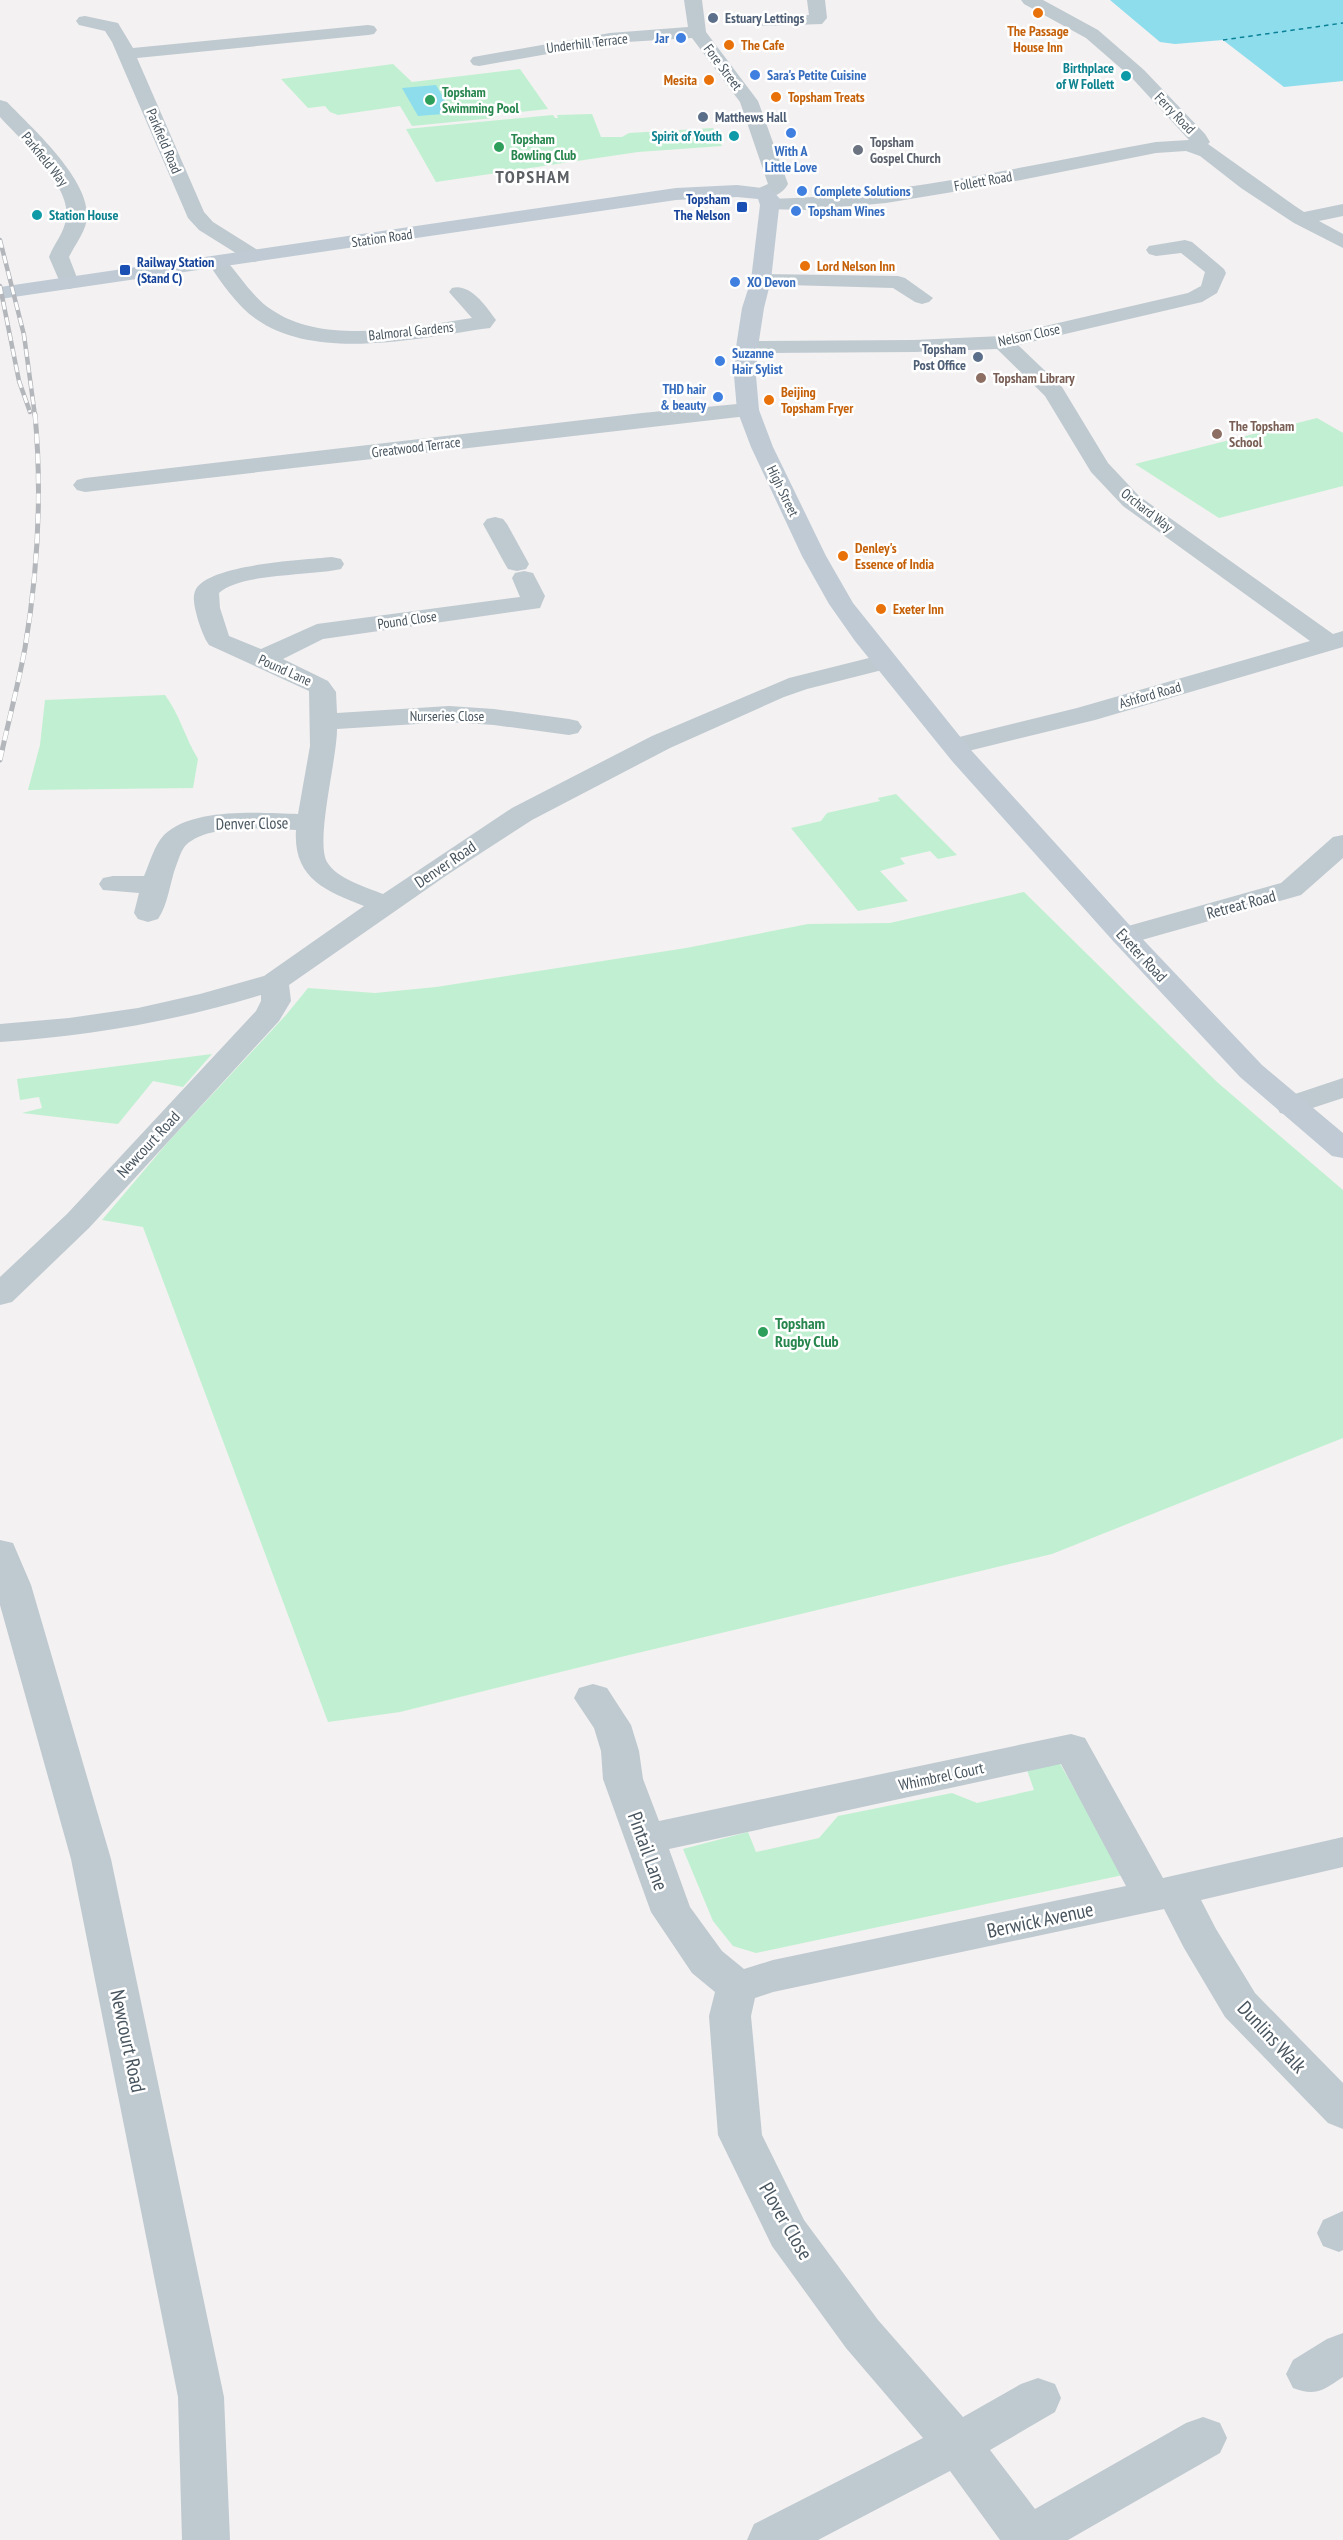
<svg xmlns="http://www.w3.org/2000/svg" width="1343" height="2540" viewBox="0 0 1343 2540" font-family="'PT Sans Narrow',sans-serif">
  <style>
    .green { fill: #c0f0d1 }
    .water { fill: #8ddded }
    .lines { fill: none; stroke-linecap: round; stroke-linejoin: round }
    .ferry { stroke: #0c8097; stroke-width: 1.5; stroke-dasharray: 4.5 4; stroke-linecap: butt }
    .street { fill: #bfc9d0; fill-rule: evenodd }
    .secondary { fill: #bfcad4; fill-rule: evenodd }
    .rail-far1-casing { stroke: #b3b6bb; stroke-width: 4.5 }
    .rail-casing { stroke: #b3b6bb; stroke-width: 5 }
    .rail-far1 { stroke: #fff; stroke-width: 3; stroke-dasharray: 8; stroke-linecap: butt }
    .rail { stroke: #fff; stroke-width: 4; stroke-dasharray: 10; stroke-linecap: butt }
    .food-dot { fill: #e8710a; stroke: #fff; stroke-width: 2 }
    .service-dot { fill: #5c6f8a; stroke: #fff; stroke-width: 2 }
    .shop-dot { fill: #3f7fe0; stroke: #fff; stroke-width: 2 }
    .culture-dot { fill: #0f9aa8; stroke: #fff; stroke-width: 2 }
    .leisure-dot { fill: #2e9e5b; stroke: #fff; stroke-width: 2 }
    .worship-dot { fill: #6b7280; stroke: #fff; stroke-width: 2 }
    .transit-dot { fill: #1a4fb4; stroke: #fff; stroke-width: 2 }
    .education-dot { fill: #8d6e63; stroke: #fff; stroke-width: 2 }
    .labels { text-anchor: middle; stroke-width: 5; stroke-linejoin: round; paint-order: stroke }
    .far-service-label { font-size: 14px; font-weight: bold; fill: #4e5e75; stroke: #fff; text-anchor: start }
    .far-food-label { font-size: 14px; font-weight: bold; fill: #c56008; stroke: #fff; text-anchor: start }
    .far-shop-label { font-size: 14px; font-weight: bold; fill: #366cbe; stroke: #fff; text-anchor: start }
    .far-street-label { font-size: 14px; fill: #48555f; stroke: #fff }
    .far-culture-label { font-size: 14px; font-weight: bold; fill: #0d838f; stroke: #fff; text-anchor: end }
    .far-leisure-label { font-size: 14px; font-weight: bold; fill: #27864d; stroke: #fff; text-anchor: start }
    .far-worship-label { font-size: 14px; font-weight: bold; fill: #5b616d; stroke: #fff; text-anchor: start }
    .far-transit-label { font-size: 14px; font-weight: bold; fill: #164399; stroke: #fff; text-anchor: end }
    .far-education-label { font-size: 14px; font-weight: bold; fill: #785e54; stroke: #fff; text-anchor: start }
    .street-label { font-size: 16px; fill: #48555f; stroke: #fff }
    .leisure-label { font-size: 16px; font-weight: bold; fill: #27864d; stroke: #fff; text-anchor: start }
    .far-district-label { font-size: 18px; font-weight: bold; letter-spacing: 1.5px; fill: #5d6166; stroke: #fff }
    .near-street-label { font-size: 20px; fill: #48555f; stroke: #fff }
  </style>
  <rect width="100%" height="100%" fill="#f3f1f1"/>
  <g class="green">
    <path d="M393,64L412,82L520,69L548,109L493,115L494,118L412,126L400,106L338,115L330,112L325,106L308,108L281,79Z"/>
    <path d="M592,114L601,137H622L629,133L713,128L722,146L638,152L436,182L406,129L553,115L555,118H558L557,115Z"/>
    <path d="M1317,418L1343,433V486L1219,518L1135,464Z"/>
    <path d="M165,695C180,715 185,738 198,759L193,788L28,790L40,745L45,700Z"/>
    <path d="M896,794L957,855L938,859L930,851L900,858L905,864L880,871L908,901L858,911L791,828L821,821L827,813L880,801L878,798Z"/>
    <path d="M1024,892L1217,1082L1343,1190V1438L1052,1554L625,1656L400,1712L328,1722L143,1227L102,1220L169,1141L286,1015L308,988L375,993L436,987L686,948L808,924L890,923Z"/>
    <path d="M212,1054L183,1087L153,1081L118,1124L22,1113L42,1108L39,1097L20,1100L17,1079Z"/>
    <path d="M1058,1760L1123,1875L756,1953L733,1946L713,1921L683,1849L748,1832L756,1852L819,1838L838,1816L952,1793L977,1803L1034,1790L1026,1767Z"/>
  </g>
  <g class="water">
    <path d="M1110,0H1343V81L1284,87L1223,40L1175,44L1160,42Z"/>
    <path d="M436,85L451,111L456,113L418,116L402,88Z"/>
  </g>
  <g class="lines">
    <path class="ferry" d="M1223,40L1343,23"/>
    <g class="street">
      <path d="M684,0H702L706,32L758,101L788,184C782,195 769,200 757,197L754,193L757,189L768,184L740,102L692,38L610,43L479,66L473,65L470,61L473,57L479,56L610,33L688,27Z"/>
      <path d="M807,0H825L827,18L822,24L765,26L759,25L756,21L759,17L765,16L809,15Z"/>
      <path d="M1021,0H1043L1098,30L1144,70L1205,134L1210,142L1208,144L1295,206L1304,212L1343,204V216L1319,221L1343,234V248L1294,223L1241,188L1200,156L1186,151L1156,153L1001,184L886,203L809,210L763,209L760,205L763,201L770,199C901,196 1027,165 1156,142L1189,140L1132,78L1086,38L1024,4Z"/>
      <path d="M85,16L118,23L133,48L368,25L374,26L377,30L374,34L368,35L137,58L204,212L213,222L261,252L264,256L261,260L254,262L247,260L199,230L188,218L112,42L105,31L79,25L76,21L79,17Z"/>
      <path d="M0,100L7,102C32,128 86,176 87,214C88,229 75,244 69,257L79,283L76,287L69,289L62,287L49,257C54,244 64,233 66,219C73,187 20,139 0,117Z"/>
      <path d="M1185,240L1192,242L1224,269L1226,273L1217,293L1202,302L1018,345L1062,387L1108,463L1139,496L1333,634L1343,631V647L1095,720L956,754L947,752L943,746L947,740L1077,708L1310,641L1123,506L1091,472L1045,396L997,349L914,352L747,353L739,352L736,347L739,342L747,341L914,340L1002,336L1188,293L1201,286L1205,272L1181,253L1156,256L1149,254L1146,250L1149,246Z"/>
      <path d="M218,257L225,259C240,276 253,298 272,310C325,346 412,327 472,318L449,292L452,288C470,283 486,306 496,320L490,328L482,329C415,339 315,361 256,319C237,306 221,282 208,263L211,259Z"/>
      <path d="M761,274L898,276L905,278L933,298L929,302L922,304L915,302L893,288L754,284L751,280L754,276Z"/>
      <path d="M748,403L756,405L759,410L756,415L85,492L77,490L73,485L77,480L85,478L642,413Z"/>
      <path d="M495,517L503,519L507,524L529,564L526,569L517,571L508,569L505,564L483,524L487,519Z"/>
      <path d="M332,557L341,559L344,564L341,569C311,576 240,573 219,593L220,608L229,636L261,649L317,624L520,597L512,578L515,573L524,571L533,573L545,596L540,608L323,639L283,659L328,681L336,692L337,713L449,706L494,709L569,719L578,721L582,727L578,733L569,735L494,725L449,722L337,729C337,760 315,840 327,862C337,879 366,887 383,894L512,808L652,736L789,678L885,654L894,657L898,662L894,667L807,689L784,697L670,748L532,820L447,875L289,985L291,1001L279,1021L89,1228L12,1302L0,1305V1277L67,1214L256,1011L261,1001V995C176,1021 89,1036 0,1042V1024L69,1018L138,1008L200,994L264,976L364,906C325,891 293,878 296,830C266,829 209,823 186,845C181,850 179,859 176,866C170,882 168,905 158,919L148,922L138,919L134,913L139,893L103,890L99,884L103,878L113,876H144C150,862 154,846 164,835C193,807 261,813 298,814L310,746L309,691L209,645C204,638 201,629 198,620C196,611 191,598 196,589C211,564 303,560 332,557Z"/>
      <path d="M1343,835V858L1301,895L1124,945L1114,942L1110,936L1114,930L1281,883L1333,837Z"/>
      <path d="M1343,1078V1098L1291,1115L1280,1113L1276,1106L1280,1099Z"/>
      <path d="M0,1540L13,1543L31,1585L111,1859L224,2397L230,2540H182L178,2397L71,1859L0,1605Z"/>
      <path d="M593,1684L607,1688L631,1725L639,1751L643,1779L659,1821L1071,1734L1085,1738L1163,1878L1343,1837V1867L1201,1900L1216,1929L1255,1993L1343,2083V2129L1328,2123L1225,2017L1184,1948L1164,1909L773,1992L755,1998L751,2016L762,2135L804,2220L878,2320L963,2417L1021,2384L1038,2378L1055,2384L1061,2398L1055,2412L990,2450L1035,2509L1186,2423L1203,2417L1220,2423L1227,2438L1220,2453L1068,2540H1000L950,2471L818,2540H747L754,2524L923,2438L846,2348L772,2246L718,2135L709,2016L715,1992L692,1973L651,1912L603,1779L601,1751L594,1728L574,1698L579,1688ZM1061,1764L1126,1886L773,1960L744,1969L722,1951L690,1907L669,1849Z"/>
      <path d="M1343,2211V2250L1339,2252L1323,2246L1317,2233L1323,2220Z"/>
      <path d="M1343,2333V2377C1323,2390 1316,2397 1293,2388L1286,2374L1293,2360L1327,2339Z"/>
    </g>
    <path class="secondary" d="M737,185L771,189L780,199L771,280L764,308L758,347L756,376L759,410L773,447L826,556L853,603L970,749L1134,930L1262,1065L1343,1133V1158L1332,1156L1240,1077L1114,942L952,761L855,641L829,604L802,556L751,447L737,410L734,376L736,347L742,308L751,280L760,205L758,199L737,197L676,200L0,299V287L676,188Z"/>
    <g class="rail-far1-casing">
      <g id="rail-far1">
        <path d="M0,240L24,335L35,416"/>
        <path d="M0,286L19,381L30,412"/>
      </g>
    </g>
    <g class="rail-casing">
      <path id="rail" d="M0,760C8,723 18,686 25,648C38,571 42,491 35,414"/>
    </g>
    <use href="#rail-far1" class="rail-far1"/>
    <use href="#rail" class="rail"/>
  </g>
  <g class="food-dot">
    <circle cx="1038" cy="13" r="6"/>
    <circle cx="729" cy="45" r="6"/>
    <circle cx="709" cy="80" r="6"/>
    <circle cx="776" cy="97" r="6"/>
    <circle cx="805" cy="266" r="6"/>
    <circle cx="769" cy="400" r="6"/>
    <circle cx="843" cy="556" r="6"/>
    <circle cx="881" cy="609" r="6"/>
  </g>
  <g class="service-dot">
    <circle cx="713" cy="18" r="6"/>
    <circle cx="703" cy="117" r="6"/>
    <circle cx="978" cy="357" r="6"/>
  </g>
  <g class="shop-dot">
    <circle cx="681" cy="38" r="6"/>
    <circle cx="755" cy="75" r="6"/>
    <circle cx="791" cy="133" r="6"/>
    <circle cx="802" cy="191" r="6"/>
    <circle cx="796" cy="211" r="6"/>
    <circle cx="735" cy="282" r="6"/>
    <circle cx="720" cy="361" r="6"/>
    <circle cx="718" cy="397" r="6"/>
  </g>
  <g class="culture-dot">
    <circle cx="1126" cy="76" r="6"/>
    <circle cx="734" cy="136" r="6"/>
    <circle cx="37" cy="215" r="6"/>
  </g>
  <g class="leisure-dot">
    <circle cx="430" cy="100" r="6"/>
    <circle cx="499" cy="147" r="6"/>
    <circle cx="763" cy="1332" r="6"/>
  </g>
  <circle class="worship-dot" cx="858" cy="150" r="6"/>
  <g class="transit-dot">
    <rect x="736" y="201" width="12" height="12" rx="3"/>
    <rect x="119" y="264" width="12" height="12" rx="3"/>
  </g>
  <g class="education-dot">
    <circle cx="981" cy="378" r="6"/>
    <circle cx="1217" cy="434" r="6"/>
  </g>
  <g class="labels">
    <g class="far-service-label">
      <text x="725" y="23">Estuary Lettings</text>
      <text x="715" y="122">Matthews Hall</text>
      <text x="966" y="354" text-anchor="end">Topsham<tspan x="966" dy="16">Post Office</tspan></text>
    </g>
    <g class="far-food-label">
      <text x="1038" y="36" text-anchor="middle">The Passage<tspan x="1038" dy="16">House Inn</tspan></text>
      <text x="741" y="50">The Cafe</text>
      <text x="697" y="85" text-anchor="end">Mesita</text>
      <text x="788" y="102">Topsham Treats</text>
      <text x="817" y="271">Lord Nelson Inn</text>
      <text x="781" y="397">Beijing<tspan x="781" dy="16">Topsham Fryer</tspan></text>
      <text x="855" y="553">Denley's<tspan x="855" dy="16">Essence of India</tspan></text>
      <text x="893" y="614">Exeter Inn</text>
    </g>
    <g class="far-shop-label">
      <text x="669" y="43" text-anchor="end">Jar</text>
      <text x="767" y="80">Sara's Petite Cuisine</text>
      <text x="791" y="156" text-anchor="middle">With A<tspan x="791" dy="16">Little Love</tspan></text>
      <text x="814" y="196">Complete Solutions</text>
      <text x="808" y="216">Topsham Wines</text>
      <text x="747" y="287">XO Devon</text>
      <text x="732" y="358">Suzanne<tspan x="732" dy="16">Hair Sylist</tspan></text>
      <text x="706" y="394" text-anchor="end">THD hair<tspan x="706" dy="16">&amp; beauty</tspan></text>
    </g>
    <g class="far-street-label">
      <text transform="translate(587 43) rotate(-7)" y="5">Underhill Terrace</text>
      <text transform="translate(723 67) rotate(53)" y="5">Fore Street</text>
      <text transform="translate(1175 113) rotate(46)" y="5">Ferry Road</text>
      <text transform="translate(164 141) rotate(67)" y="5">Parkfield Road</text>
      <text transform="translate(45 159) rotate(51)" y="5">Parkfield Way</text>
      <text transform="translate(983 181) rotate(-10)" y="5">Follett Road</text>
      <text transform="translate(382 238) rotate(-8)" y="5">Station Road</text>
      <text transform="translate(411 331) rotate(-6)" y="5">Balmoral Gardens</text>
      <text transform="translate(1029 335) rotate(-12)" y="5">Nelson Close</text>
      <text transform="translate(416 447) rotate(-7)" y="5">Greatwood Terrace</text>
      <text transform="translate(783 491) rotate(64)" y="5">High Street</text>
      <text transform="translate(1147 510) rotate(38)" y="5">Orchard Way</text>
      <text transform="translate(407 620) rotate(-8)" y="5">Pound Close</text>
      <text transform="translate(285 670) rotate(24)" y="5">Pound Lane</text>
      <text transform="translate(1150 695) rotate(-16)" y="5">Ashford Road</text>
      <text x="447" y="721">Nurseries Close</text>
    </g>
    <g class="far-culture-label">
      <text x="1114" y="73">Birthplace<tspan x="1114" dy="16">of W Follett</tspan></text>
      <text x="722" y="141">Spirit of Youth</text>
      <text x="49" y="220" text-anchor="start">Station House</text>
    </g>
    <g class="far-leisure-label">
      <text x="442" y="97">Topsham<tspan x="442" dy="16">Swimming Pool</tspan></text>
      <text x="511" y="144">Topsham<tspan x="511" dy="16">Bowling Club</tspan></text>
    </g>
    <g class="far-worship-label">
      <text x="870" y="147">Topsham<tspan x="870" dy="16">Gospel Church</tspan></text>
    </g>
    <g class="far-transit-label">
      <text x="730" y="204">Topsham<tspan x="730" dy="16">The Nelson</tspan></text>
      <text x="137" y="267" text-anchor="start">Railway Station<tspan x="137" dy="16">(Stand C)</tspan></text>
    </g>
    <g class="far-education-label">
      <text x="993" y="383">Topsham Library</text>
      <text x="1229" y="431">The Topsham<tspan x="1229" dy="16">School</tspan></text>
    </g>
    <g class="street-label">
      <text transform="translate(252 823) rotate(-1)" y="6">Denver Close</text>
      <text transform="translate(445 864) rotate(-34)" y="6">Denver Road</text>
      <text transform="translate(1241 904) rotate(-15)" y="6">Retreat Road</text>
      <text transform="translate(1142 955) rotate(47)" y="6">Exeter Road</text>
      <text transform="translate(148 1144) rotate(-47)" y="6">Newcourt Road</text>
      <text transform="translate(941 1776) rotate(-12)" y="6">Whimbrel Court</text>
    </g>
    <g class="leisure-label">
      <text x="775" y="1329">Topsham<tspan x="775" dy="18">Rugby Club</tspan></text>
    </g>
    <g class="far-district-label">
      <text x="533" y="183">TOPSHAM</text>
    </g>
    <g class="near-street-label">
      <text transform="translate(648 1851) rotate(70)" y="7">Pintail Lane</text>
      <text transform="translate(1040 1920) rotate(-12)" y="7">Berwick Avenue</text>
      <text transform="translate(1272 2037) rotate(47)" y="7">Dunlins Walk</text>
      <text transform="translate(128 2041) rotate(78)" y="7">Newcourt Road</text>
      <text transform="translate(786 2221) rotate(60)" y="7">Plover Close</text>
    </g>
  </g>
</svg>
